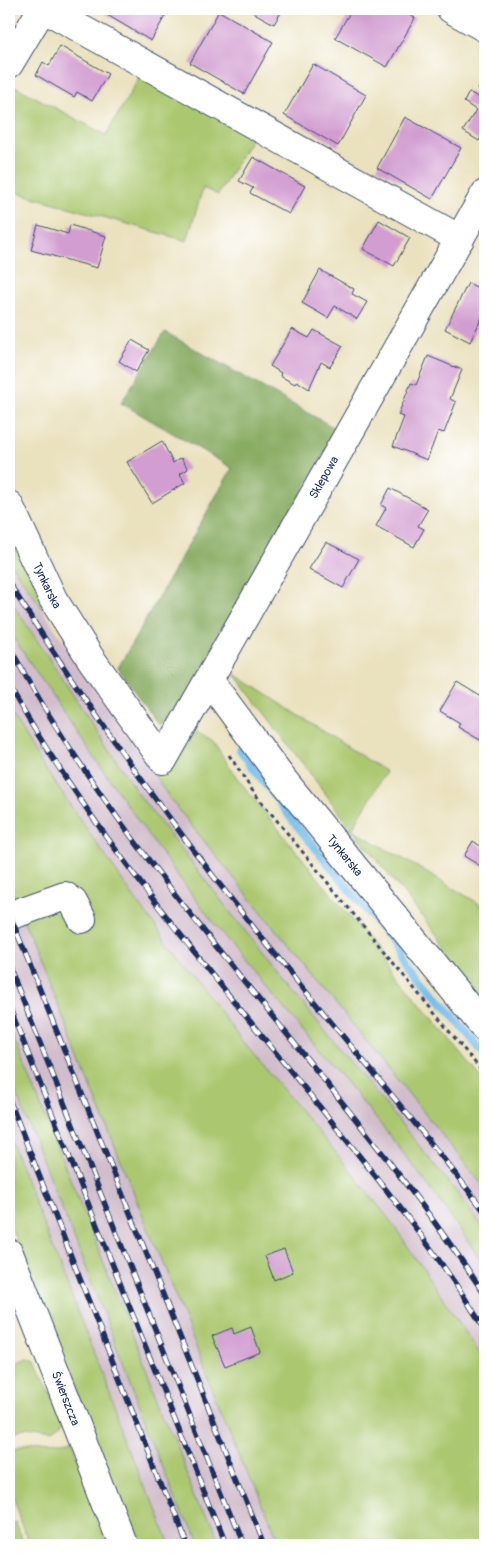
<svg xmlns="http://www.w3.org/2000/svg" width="494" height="1554" viewBox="0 0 494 1554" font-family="Pangolin,sans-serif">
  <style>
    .industrial { fill: #d1bdcb }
    .green { fill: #abc86f; stroke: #637c66 }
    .forest { fill: #88ac62; stroke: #526e60 }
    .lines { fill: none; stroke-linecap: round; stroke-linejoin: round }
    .stream { stroke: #73bbeb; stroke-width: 8 }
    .building { fill: #d29ed1 }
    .minor-casing { stroke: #3a4a6c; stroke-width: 30 }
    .path { stroke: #3a4a6c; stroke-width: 3; stroke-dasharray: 4 4; stroke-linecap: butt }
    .minor { stroke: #fff; stroke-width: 28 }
    .rail-casing { stroke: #1b2f5e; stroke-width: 5.5 }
    .rail { stroke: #fff; stroke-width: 4; stroke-dasharray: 11; stroke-linecap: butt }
    .labels { text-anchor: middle; stroke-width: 4; stroke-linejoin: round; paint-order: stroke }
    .street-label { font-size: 12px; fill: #1b2f5e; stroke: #fff }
  </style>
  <rect width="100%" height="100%" fill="#fff"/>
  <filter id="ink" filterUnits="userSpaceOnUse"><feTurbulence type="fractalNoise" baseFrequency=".02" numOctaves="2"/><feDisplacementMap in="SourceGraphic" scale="10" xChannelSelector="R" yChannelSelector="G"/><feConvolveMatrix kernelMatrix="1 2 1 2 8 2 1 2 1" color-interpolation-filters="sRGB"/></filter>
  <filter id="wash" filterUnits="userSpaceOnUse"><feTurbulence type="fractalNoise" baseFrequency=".0096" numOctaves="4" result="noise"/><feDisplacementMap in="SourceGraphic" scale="20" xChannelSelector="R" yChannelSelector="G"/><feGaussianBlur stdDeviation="1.12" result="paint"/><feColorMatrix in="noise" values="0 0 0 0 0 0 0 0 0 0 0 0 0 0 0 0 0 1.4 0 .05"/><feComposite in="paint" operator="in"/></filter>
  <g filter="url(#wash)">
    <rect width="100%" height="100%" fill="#eae1be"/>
    <path class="industrial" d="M9,561L172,801L485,1188V1545H140L9,1208Z"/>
    <g class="green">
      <path d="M143,71L254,134L218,195L203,188L187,241L9,190V83L106,135Z"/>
      <path d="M9,528L46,605L42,608L9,561Z"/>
      <path d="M9,598L141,798L289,987L456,1191L485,1230V1267C412,1153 319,1053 234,948C154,850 86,745 15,640L9,629Z"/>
      <path d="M235,674L386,772L352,829L485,907V995L352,829Z"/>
      <path d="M9,710L41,763L135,899L238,1036L352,1172L392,1223L485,1361V1545H276L9,884Z"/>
      <path d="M197,731L213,741L237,778L485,1083V1188L170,799L153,773L183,753Z"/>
      <path d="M9,1026L38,1099L217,1545H195L9,1075Z"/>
      <path d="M9,1137L169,1545H136L9,1222Z"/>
      <path d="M28,1359L35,1362L62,1426L56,1436L49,1441L24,1437L9,1439V1366Z"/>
      <path d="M69,1448L107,1545H30L9,1492V1452C33,1447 41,1461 69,1448Z"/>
      <path d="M15,1522L24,1545H9V1525Z"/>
    </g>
    <path class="forest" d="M165,332L338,430L172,722L158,724L118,668L232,468L121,403Z"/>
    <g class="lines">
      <path class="stream" d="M240,750L294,822L485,1055"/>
    </g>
    <g id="blocks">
      <g class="building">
        <path d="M97,9H169L151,41Z"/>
        <path d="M247,9H283L274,24Z"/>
        <path d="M352,9H383L391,13L393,9H398L415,18L387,67L335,38Z"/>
        <path d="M219,11L273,42L244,94L190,63Z"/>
        <path d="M60,46L108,74L92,101L77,92L74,97L36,75L43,62L49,66Z"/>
        <path d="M313,64L366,95L338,146L284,115Z"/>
        <path d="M485,76V92L478,89Z"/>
        <path d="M469,92L485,101V130L479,141L463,131L476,110L464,102Z"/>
        <path d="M405,117L461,148L432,199L377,168Z"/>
        <path d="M253,157L305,186L289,214L250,193L253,188L239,181Z"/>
        <path d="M379,220L410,238L394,266L363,249Z"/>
        <path d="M38,225L68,234L70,225L106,236L97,268L31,250Z"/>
        <path d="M320,270L354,289L352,294L367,302L357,319L335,306L328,318L302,303Z"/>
        <path d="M468,283L485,291V311L470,342L445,329Z"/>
        <path d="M292,329L309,338L314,330L343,346L330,367L321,362L309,389L297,381L295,384L280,376L281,373L270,366Z"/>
        <path d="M132,340L149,350L136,372L119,361Z"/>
        <path d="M428,356L462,370L450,399L456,402L444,433L438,431L427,460L393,446L404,417L398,415L411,383L416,385Z"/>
        <path d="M162,441L173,463L181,458L188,469L180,474L185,483L152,503L127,462Z"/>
        <path d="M390,488L428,509L418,526L424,529L414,547L376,526L386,508L381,505Z"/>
        <path d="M326,542L359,559L343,588L309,569Z"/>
        <path d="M457,682L485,699V730L480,740L458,727L460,723L440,711Z"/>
        <path d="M473,841L485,849V862L482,867L464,856Z"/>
        <path d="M284,1249L293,1272L274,1280L265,1256Z"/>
        <path d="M251,1327L260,1352L225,1366L212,1336L232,1328L234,1334Z"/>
      </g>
    </g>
  </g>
  <g filter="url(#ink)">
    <use href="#blocks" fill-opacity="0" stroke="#3a4a6c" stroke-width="1"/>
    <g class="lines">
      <g class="minor-casing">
        <g id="minor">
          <path d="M451,9L485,28"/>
          <path d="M9,64L39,14L44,12L56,15L460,239"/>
          <path id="s1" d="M9,505L53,599L91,659L163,760L485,194"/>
          <path id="s2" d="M209,680L280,776L485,1028"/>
          <path d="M9,916L65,896L73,902L82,919"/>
          <path id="s3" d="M9,1253L123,1545"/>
        </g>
      </g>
      <path class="path" d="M229,755L252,790L485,1075"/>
      <use href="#minor" class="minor"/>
      <g class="rail-casing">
        <g id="rail">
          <path d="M9,583C83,700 163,814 250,923C327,1020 410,1113 485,1212"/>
          <path d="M9,646C137,884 337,1071 485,1295"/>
          <path d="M9,686C94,836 207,968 315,1101C374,1174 436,1249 485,1330"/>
          <path d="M9,913L264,1545"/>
          <path d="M9,966L242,1545"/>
          <path d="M9,1006L225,1545"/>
          <path d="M9,1099L185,1545"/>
        </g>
      </g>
      <use href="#rail" class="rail"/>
    </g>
  </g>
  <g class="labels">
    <g class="street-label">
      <text dy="4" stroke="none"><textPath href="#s1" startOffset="624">Sklepowa</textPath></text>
      <text dy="4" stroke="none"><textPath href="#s1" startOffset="89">Tynkarska</textPath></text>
      <text dy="4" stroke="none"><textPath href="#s2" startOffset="222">Tynkarska</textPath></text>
      <text dy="4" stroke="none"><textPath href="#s3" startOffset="156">Świerszcza</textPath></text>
    </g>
  </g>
  <rect width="494" height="1554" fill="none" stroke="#fff" stroke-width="30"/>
</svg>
